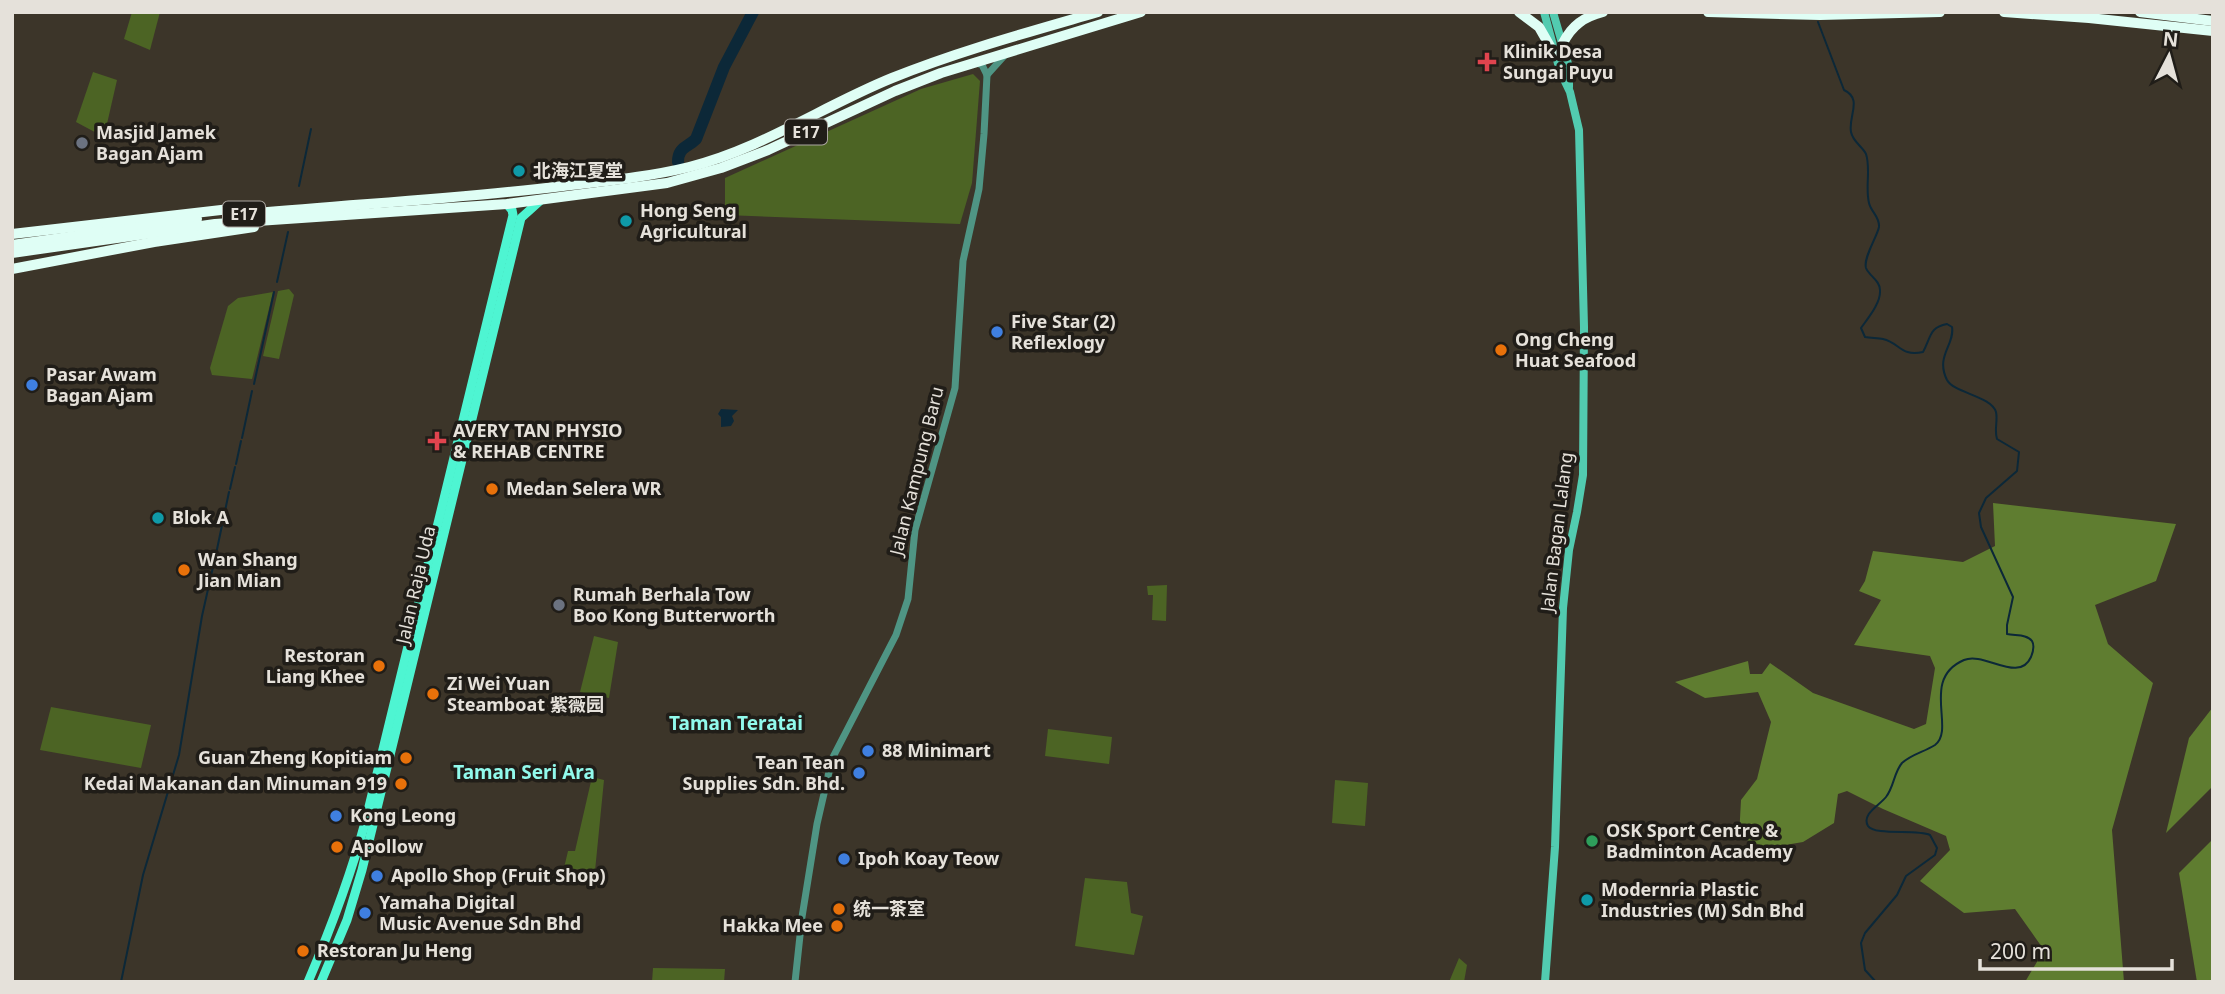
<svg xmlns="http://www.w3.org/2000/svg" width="2225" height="994" viewBox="0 0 2225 994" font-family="'Noto Sans','Noto Sans SC',sans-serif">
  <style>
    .green { fill: #4c6424 }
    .forest { fill: #5f7d30 }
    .water { fill: #0c2838 }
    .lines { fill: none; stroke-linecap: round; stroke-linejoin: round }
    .stream { stroke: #0c2838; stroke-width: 2 }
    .river { stroke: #0c2838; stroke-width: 12 }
    .tertiary { stroke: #4f9584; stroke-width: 7 }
    .secondary { stroke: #52cbb0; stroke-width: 8 }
    .primary { stroke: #4ef5d2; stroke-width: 9 }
    .motorway { stroke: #dffef5; stroke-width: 10 }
    .health-dot { fill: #e0444e; stroke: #201d18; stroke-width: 2.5 }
    .worship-dot { fill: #6b7280; stroke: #201d18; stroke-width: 2.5 }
    .culture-dot { fill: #0f9aa8; stroke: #201d18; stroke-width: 2.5 }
    .shop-dot { fill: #3f7fe0; stroke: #201d18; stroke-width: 2.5 }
    .food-dot { fill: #e8710a; stroke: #201d18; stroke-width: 2.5 }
    .leisure-dot { fill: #2e9e5b; stroke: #201d18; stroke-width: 2.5 }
    .labels { text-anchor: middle; stroke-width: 7; stroke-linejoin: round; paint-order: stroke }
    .shield { fill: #201d18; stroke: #aaa6a0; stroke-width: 2 }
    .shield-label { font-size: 16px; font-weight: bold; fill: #e5e1da }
    .poi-label { font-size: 18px; font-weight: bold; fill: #e5e1da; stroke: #201d18; text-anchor: start }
    .street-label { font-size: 18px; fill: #e5e1da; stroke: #201d18 }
    .neighbourhood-label { font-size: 19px; font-weight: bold; fill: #91faec; stroke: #201d18 }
  </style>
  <rect width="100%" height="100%" fill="#3c3529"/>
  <g class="green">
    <path d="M132,12H160L150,50L124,39Z"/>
    <path d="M93,72L117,80L104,137L76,122Z"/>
    <path d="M973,74L980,81L972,183L960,224L725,215V178L921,89Z"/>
    <path d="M289,289L294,295L279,359L263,356L278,291Z"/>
    <path d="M273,292L252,379L212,375L210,368L228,306L238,298Z"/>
    <path d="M1167,585L1166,621L1152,620L1153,595H1148L1147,586Z"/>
    <path d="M594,636L618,642L609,698L580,692Z"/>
    <path d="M51,707L151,725L141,768L40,750Z"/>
    <path d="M1048,729L1112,737L1109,764L1045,756Z"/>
    <path d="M592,777L604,780L595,871L564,868L568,851H575Z"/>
    <path d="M1335,780L1368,783L1365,826L1332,823Z"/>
    <path d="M1085,878L1127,882L1131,913L1143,916L1134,955L1075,946Z"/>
    <path d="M1459,958L1467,965L1464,982H1449Z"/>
    <path d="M653,968L725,969L724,982H652Z"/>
  </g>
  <g class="forest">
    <path d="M1993,503L2176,524L2156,581L2095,605L2108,644L2153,683L2112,830L2124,982H2025L2044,950L2015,909L1964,913L1920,881L1950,850L1946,836L1883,809L1847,791L1838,794L1834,823L1803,842L1768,848L1739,837L1741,800L1757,779L1771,722L1758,692L1705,698L1675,682L1748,661L1750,674H1762L1770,663L1813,693L1914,729L1926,724L1935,668L1930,656L1854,645L1881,600L1859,591L1865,581L1873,551L1963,562L1995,546Z"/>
    <path d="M2213,707V786L2166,833L2189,738Z"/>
    <path d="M2213,839V982H2197L2179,873Z"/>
  </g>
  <path class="water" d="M721,409L738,410L732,416L734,421L731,426L721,427V417L718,414Z"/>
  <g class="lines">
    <g class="stream">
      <path d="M1818,22L1844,90C1863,99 1848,116 1851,132C1853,142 1862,146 1866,154C1871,169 1865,187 1869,203C1871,212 1880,217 1879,227C1877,237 1863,258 1866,268C1869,276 1880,280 1880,290C1881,303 1868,318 1861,328L1865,337C1871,338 1878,338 1883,339C1900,343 1901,357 1923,352C1931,338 1929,327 1947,324L1952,327C1955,345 1935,356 1947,380C1954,393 1991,396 1996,412C1998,421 1994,430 1997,439L2019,452L2017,471L1986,498L1979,513L1981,527L2013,597L2007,625V634C2015,636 2027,634 2032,641C2035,646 2033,652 2031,657C2019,684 1984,651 1964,660C1920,679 1956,729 1935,745C1924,752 1912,754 1902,763C1894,772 1894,787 1886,797C1880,805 1861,814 1868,826C1875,836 1916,829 1930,835L1937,848L1935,855L1906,876L1897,895L1865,933L1861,943L1865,970L1876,982"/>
      <path d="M299,186L311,129"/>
      <path d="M277,282L288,232"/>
      <path d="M254,384L274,292"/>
      <path d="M242,438L252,391"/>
      <path d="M236,464L241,441"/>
      <path d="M230,489L235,467"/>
      <path d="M216,554L229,492"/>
      <path d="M121,982L143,875L179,755L202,616L213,567"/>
    </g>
    <path class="river" d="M678,162C678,147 687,148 696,139L724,67L753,12"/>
    <g class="tertiary">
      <path d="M987,75L1005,55"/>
      <path d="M795,982L802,917L817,824L832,759L896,635L908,599L915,530L955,388L963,261L979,189L984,134L987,75L982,65L977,63"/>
    </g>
    <g class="secondary">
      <path d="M1544,12L1560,71L1570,92L1579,130L1584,327L1583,475L1577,512L1569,550L1563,608L1555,847L1545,982"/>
      <path d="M1553,12L1569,67V87"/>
    </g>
    <g class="primary">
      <path d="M308,982C331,928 351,875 366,819L513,215L512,210L507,204"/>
      <path d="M321,982L347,920L362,870L521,218L541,200"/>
    </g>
    <g class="motorway">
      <path d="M1519,12L1539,27L1555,55"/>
      <path d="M1708,12L1820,15L1940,12"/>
      <path d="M2004,12L2089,18L2213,31"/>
      <path d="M2140,12L2213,21"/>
      <path d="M1563,43C1572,25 1584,17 1603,12"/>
      <path d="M247,214C353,204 458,199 563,186C605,181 648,177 689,167C761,149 823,106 892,78C959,51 1029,32 1098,12"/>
      <path d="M12,234L256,206"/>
      <path d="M12,245L197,219"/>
      <path d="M12,253L215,224L507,204L667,183L721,168L768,150L895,91L941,73L1141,12"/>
      <path d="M12,269L154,242L254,227"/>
    </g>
  </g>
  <g class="health-dot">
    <path d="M1483.5 51.5h7v7h7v7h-7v7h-7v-7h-7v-7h7z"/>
    <path d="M433.5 430.5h7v7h7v7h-7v7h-7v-7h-7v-7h7z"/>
  </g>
  <g class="worship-dot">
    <circle cx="82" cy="143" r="7"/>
    <circle cx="559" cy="605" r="7"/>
  </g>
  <g class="culture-dot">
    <circle cx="519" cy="171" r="7"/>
    <circle cx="626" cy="221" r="7"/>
    <circle cx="158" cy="518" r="7"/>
    <circle cx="1587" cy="900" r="7"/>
  </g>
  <g class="shop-dot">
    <circle cx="997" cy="332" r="7"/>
    <circle cx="32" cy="385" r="7"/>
    <circle cx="868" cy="751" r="7"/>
    <circle cx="859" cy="773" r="7"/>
    <circle cx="336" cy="816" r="7"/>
    <circle cx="844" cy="859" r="7"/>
    <circle cx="377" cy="876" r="7"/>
    <circle cx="365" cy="913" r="7"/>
  </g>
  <g class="food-dot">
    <circle cx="1501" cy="350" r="7"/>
    <circle cx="492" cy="489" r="7"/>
    <circle cx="184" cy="570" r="7"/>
    <circle cx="379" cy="666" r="7"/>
    <circle cx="433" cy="694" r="7"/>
    <circle cx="406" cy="758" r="7"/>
    <circle cx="401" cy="784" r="7"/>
    <circle cx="337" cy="847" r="7"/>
    <circle cx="839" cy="909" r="7"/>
    <circle cx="837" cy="926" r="7"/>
    <circle cx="303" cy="951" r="7"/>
  </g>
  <circle class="leisure-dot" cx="1592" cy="841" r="7"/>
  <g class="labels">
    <g class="shield">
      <rect x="785" y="119.5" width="42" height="25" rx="5"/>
      <rect x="223" y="201.5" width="42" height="25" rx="5"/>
    </g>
    <g class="shield-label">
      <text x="806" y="138">E17</text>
      <text x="244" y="220">E17</text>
    </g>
    <g class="poi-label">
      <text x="1503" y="58">Klinik Desa<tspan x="1503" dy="21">Sungai Puyu</tspan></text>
      <text x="96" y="139">Masjid Jamek<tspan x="96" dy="21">Bagan Ajam</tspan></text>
      <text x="533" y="177">北海江夏堂</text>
      <text x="640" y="217">Hong Seng<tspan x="640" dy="21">Agricultural</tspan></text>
      <text x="1011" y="328">Five Star (2)<tspan x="1011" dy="21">Reflexlogy</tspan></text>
      <text x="1515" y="346">Ong Cheng<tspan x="1515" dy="21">Huat Seafood</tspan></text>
      <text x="46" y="381">Pasar Awam<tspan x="46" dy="21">Bagan Ajam</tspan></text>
      <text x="453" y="437">AVERY TAN PHYSIO<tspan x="453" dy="21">&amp; REHAB CENTRE</tspan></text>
      <text x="506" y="495">Medan Selera WR</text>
      <text x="172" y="524">Blok A</text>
      <text x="198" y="566">Wan Shang<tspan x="198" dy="21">Jian Mian</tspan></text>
      <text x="573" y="601">Rumah Berhala Tow<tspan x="573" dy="21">Boo Kong Butterworth</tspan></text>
      <text x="365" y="662" text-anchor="end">Restoran<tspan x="365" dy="21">Liang Khee</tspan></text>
      <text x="447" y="690">Zi Wei Yuan<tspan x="447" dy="21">Steamboat 紫薇园</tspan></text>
      <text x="882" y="757">88 Minimart</text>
      <text x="392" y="764" text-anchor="end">Guan Zheng Kopitiam</text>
      <text x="845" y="769" text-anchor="end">Tean Tean<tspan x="845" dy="21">Supplies Sdn. Bhd.</tspan></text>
      <text x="387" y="790" text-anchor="end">Kedai Makanan dan Minuman 919</text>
      <text x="350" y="822">Kong Leong</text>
      <text x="1606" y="837">OSK Sport Centre &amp;<tspan x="1606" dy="21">Badminton Academy</tspan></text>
      <text x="351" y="853">Apollow</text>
      <text x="858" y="865">Ipoh Koay Teow</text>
      <text x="391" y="882">Apollo Shop (Fruit Shop)</text>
      <text x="1601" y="896">Modernria Plastic<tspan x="1601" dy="21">Industries (M) Sdn Bhd</tspan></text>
      <text x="379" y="909">Yamaha Digital<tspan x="379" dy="21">Music Avenue Sdn Bhd</tspan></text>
      <text x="853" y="915">统一茶室</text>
      <text x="823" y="932" text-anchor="end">Hakka Mee</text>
      <text x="317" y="957">Restoran Ju Heng</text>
    </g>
    <g class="street-label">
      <text transform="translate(917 471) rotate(-76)" y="6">Jalan Kampung Baru</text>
      <text transform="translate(1557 532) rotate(-83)" y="6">Jalan Bagan Lalang</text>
      <text transform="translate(416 585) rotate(-77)" y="6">Jalan Raja Uda</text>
    </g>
    <g class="neighbourhood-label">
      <text x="736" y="730">Taman Teratai</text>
      <text x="524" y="779">Taman Seri Ara</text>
    </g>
  </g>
  <rect width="2225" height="994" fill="none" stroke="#e5e1da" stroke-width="28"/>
  <g transform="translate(2169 56) rotate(6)" stroke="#201d18" stroke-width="5" paint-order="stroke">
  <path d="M0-5L12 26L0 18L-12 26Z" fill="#e5e1da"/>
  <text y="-10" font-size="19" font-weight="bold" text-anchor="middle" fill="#e5e1da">N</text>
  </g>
  <path d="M1980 959v10h192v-10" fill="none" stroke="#e5e1da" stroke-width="3.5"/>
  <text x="1990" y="959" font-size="21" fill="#e5e1da" stroke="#201d18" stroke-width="5" paint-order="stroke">200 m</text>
</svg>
